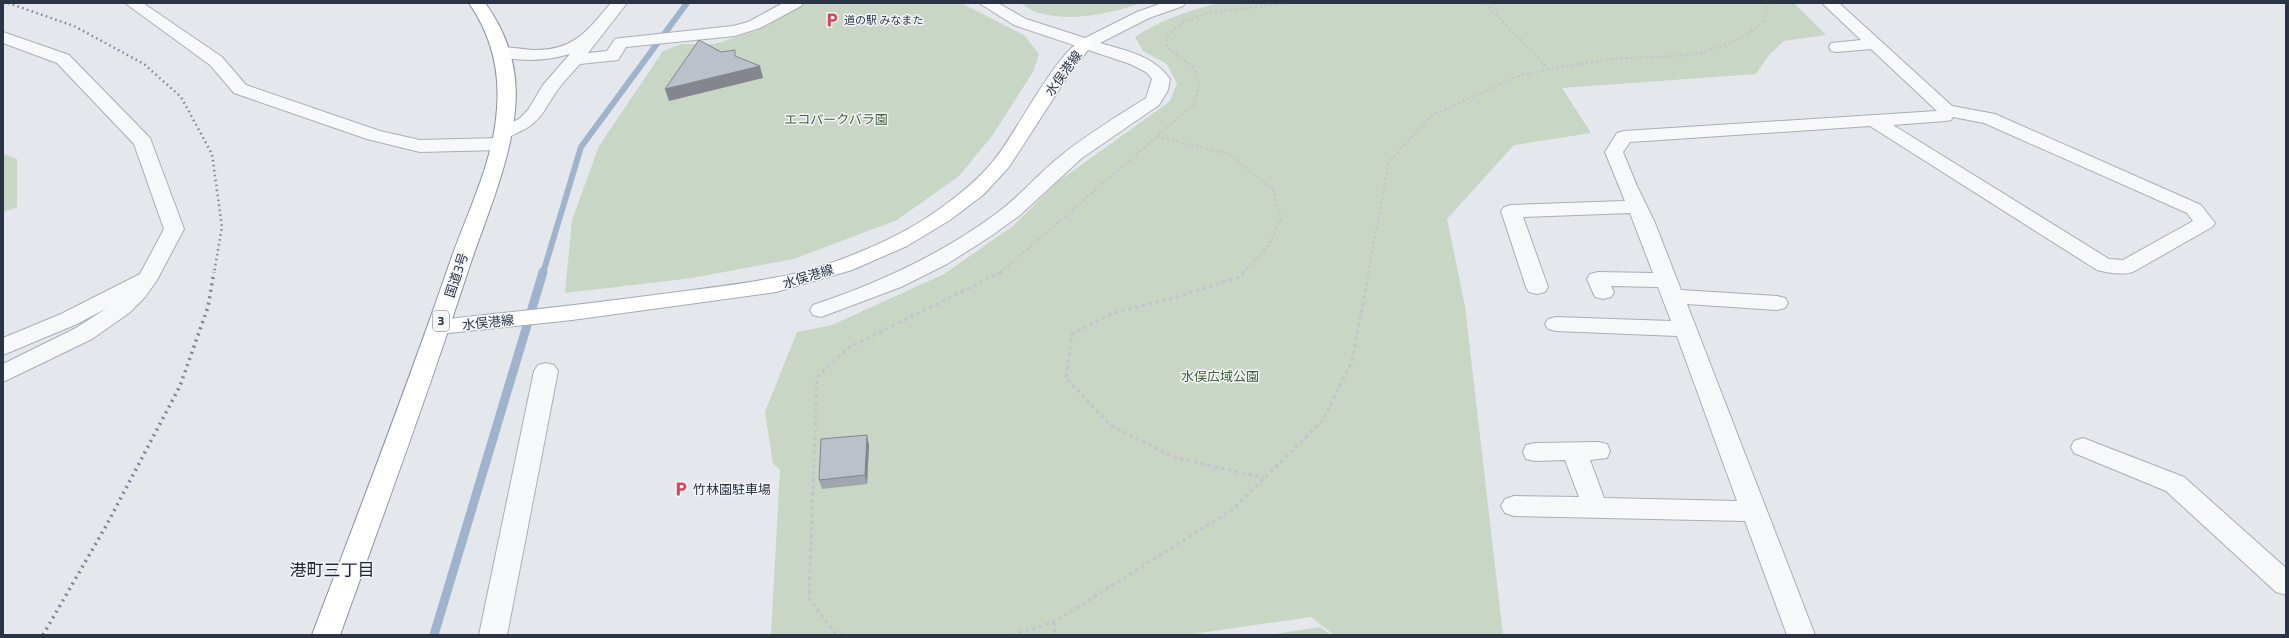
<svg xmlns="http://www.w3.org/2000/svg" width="2289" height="638" viewBox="0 0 2289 638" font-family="'Exo 2','Noto Sans JP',sans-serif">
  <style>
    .green { fill: #c9d6c5 }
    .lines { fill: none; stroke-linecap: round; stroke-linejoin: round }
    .stream-far1 { stroke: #9fb4cc; stroke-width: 6 }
    .stream { stroke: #9fb4cc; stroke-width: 9 }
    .minor-casing { stroke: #a9aeb7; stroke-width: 2 }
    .major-casing { stroke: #a3abb8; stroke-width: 2 }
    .highway-casing { stroke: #8b94a3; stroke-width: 2 }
    .path-far1 { stroke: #c2c5cb; stroke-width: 2; stroke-dasharray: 2.5 2.5; stroke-linecap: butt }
    .path { stroke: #c2c5cb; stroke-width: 3; stroke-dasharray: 3.5 3.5; stroke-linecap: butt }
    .minor { fill: #f7f8fa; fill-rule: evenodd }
    .major { fill: #fff; fill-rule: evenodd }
    .highway { fill: #fff; fill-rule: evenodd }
    .rail-far1 { stroke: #7d8696; stroke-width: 2.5; stroke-dasharray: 1.5 3.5; stroke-linecap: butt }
    .rail { stroke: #7d8696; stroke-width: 3.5; stroke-dasharray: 2 4.5; stroke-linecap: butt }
    .wall { fill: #a1a5ae }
    .shaded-wall { fill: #83868d }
    .building { fill: #bbc0ca; stroke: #83868d }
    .labels { text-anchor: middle; stroke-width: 3; stroke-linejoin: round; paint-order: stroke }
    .far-poi-label { font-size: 11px; fill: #2b3445; stroke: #f4f6f9; text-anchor: start }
    .shield { fill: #f4f6f9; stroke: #676e7b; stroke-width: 1 }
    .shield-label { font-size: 12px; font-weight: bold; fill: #2b3445 }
    .street-label { font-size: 13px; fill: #2b3445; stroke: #f4f6f9 }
    .park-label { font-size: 13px; fill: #3f6138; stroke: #f4f6f9 }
    .poi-label { font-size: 13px; fill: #2b3445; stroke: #f4f6f9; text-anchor: start }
    .near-neighbourhood-label { font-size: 17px; fill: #1d2536; stroke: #f4f6f9 }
  </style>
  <rect width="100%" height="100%" fill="#e4e7ec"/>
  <g class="green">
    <path d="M806,3H961L1024,35L1039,54L1033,72L992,136L959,176L897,220L794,259L692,278L565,293L572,220L599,146L663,51L681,44H715L758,30Z"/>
    <path d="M1020,3H1141C1109,14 1073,22 1039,13C1033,12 1026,6 1020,3Z"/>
    <path d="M1219,3H1794L1826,35L1784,41L1769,55L1756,74L1562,88L1591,133L1514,145L1447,219L1465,306L1503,635H1334L1311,617L1186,635H771L780,470L773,464L765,412L797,332L832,325L944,274L1013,226L1056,183L1169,102L1177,84L1167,64L1143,51L1135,37C1160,20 1190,10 1219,3Z"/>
    <path d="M3,154L17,159V207L3,212Z"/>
    <path d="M1320,627L1331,635H1268Z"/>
  </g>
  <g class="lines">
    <path class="stream-far1" d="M543,273L581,147L687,3"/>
    <path class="stream" d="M434,635L543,272"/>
    <g class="minor-casing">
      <g id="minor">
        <path d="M125,3H143L222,57L246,85L380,131L420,140L500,138L507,140L509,144L507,148L500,150L420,152L367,139L234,93L210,65Z"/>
        <path d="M611,3H627L588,53L607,51L615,39L621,38L733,26L748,22L783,3H803L801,6L760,28L735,36L626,47L618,60L580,64C572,73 563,82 556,92C543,112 540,123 517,133C510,137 505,139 497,137L494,133L497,129L519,119L528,110L543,85L570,54C546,61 521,62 496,56L494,52L496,48C508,46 521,49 533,50C574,51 587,31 611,3Z"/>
        <path d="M979,3H998L1026,19L1085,38L1137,12L1162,3H1185L1183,6L1149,18L1100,43C1126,51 1153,55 1170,79L1168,90L1159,105L1082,158L1020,215L991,236L947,264L901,287L821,317L813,315L810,310L813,305C879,283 942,254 997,213C1019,197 1037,175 1058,158C1086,135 1116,117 1146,98L1152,79L1146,72L1130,64L1014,25Z"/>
        <path d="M1822,3H1839L1952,106L1995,114L2201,205L2215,223L2212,227L2133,272C2122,275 2108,273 2097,270L1870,126L1630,142L1623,152L1637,186L1655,223L1681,290L1777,296L1785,298L1788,303L1785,308L1777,310L1687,304L1815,635H1787L1745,521L1514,516L1505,513L1501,506L1505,499L1514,496L1579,497L1565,460L1535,461L1526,459L1523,452L1526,445L1535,443L1598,442L1607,444L1610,451L1607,458L1590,460L1604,498L1737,501L1677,336L1556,331L1548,329L1545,324L1548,319L1556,317L1671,321L1658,287L1611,286L1614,292L1611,297L1603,299L1595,297L1587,279L1590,274L1598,272L1653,273L1630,213L1523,217L1548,287L1545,292L1537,294L1529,292L1526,287L1501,211L1504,207L1511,205L1625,201L1605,152L1617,133L1624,131L1937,111L1871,49L1837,52L1831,51L1829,47L1831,43L1861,40ZM1953,117L1984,123L2187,213L2193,221L2123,260L2109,259L1893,125L1945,121L1951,120Z"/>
        <path d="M3,32L69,55L150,138L184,229L157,280L145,297L129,313L92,339L3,382V364L76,328L107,308L77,324L3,355V338L61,314L140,274L164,229L134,144L57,63L3,43Z"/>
        <path d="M546,363L554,365L558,371L507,635H479L534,371L538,365Z"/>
        <path d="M2083,438L2184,477L2286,568V595L2276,592L2166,491L2074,453L2071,447L2074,441Z"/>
      </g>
    </g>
    <g class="major-casing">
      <path id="major" d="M1085,39L1091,40L1093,44L1071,71L1009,167L983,195L950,220L907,246L852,270L776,292L572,320L439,334L431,332L428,327L431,322L439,320C514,312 588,304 662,294C699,289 736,285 773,278C824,270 897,240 938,210C959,195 978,180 994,160C1014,137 1060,45 1085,39Z"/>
    </g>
    <g class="highway-casing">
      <path id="highway" d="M469,3H485C508,34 519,71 515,110C510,164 486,217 469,268C429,391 384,513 340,635H312C359,511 407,387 450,262C467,213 494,161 497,108C500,69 491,35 469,3Z"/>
    </g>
    <g class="path-far1">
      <path d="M1485,3L1548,68"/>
      <path d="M1157,137L1229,154L1273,190L1281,219L1268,246L1243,273"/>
      <path d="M1000,273L1193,105L1200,84L1193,67L1167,47V36L1183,22L1207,13L1289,3"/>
      <path d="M1368,273L1389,162L1431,116L1515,77L1548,69L1611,59L1694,55L1733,42L1762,24L1769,3"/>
    </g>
    <g class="path">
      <path d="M1244,272L1239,277L1177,297L1113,313L1072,334L1066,378L1110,425L1174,457L1264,478"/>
      <path d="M1054,622L1055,635"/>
      <path d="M843,635L835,633L809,598L817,377L848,348L1001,272"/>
      <path d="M1012,635L1054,622L1233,509L1323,420L1352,361L1369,272"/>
    </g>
    <use href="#minor" class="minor"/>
    <use href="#major" class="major"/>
    <use href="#highway" class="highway"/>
    <path class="rail-far1" d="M8,3L74,26L144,64L181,97L212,154L222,227L214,273"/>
    <path class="rail" d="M43,635L106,526L180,386L208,307L214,272"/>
  </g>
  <path class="wall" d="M869,445L867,484L822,489L819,480Z"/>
  <g class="shaded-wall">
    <path d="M760,66L763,78L669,101L665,89Z"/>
    <path d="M867,435L869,445L867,484L865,475Z"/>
  </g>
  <g class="building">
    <path d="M699,40L721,52L735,50V56L760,66L665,89Z"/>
    <path d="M867,435L865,475L819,480L821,439Z"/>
  </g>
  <defs>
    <g id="parking-bare" transform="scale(1.2)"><path d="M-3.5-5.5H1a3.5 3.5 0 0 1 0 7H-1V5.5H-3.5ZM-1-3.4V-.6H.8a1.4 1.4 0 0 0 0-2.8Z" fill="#d1495b" stroke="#f4f6f9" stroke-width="2.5" paint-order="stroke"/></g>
  </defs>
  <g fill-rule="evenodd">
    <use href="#parking-bare" x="832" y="20"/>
    <use href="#parking-bare" x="681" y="489"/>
  </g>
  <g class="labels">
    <g class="far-poi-label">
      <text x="844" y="24">道の駅 みなまた</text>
    </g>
    <rect class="shield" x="433" y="311" width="16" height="20" rx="3"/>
    <g class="shield-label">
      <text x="441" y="325">3</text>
    </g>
    <g class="street-label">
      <text transform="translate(1063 73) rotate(-54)" y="5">水俣港線</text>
      <text transform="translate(456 275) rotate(-72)" y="5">国道3号</text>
      <text transform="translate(808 276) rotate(-17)" y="5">水俣港線</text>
      <text transform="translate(488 322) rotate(-6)" y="5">水俣港線</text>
    </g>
    <g class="park-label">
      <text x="836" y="124">エコパークバラ園</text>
      <text x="1220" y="381">水俣広域公園</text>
    </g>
    <g class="poi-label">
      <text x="693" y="494">竹林園駐車場</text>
    </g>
    <g class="near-neighbourhood-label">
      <text x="332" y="576">港町三丁目</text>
    </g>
  </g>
  <rect width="2289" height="638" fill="none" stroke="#2b3445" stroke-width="8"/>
</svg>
